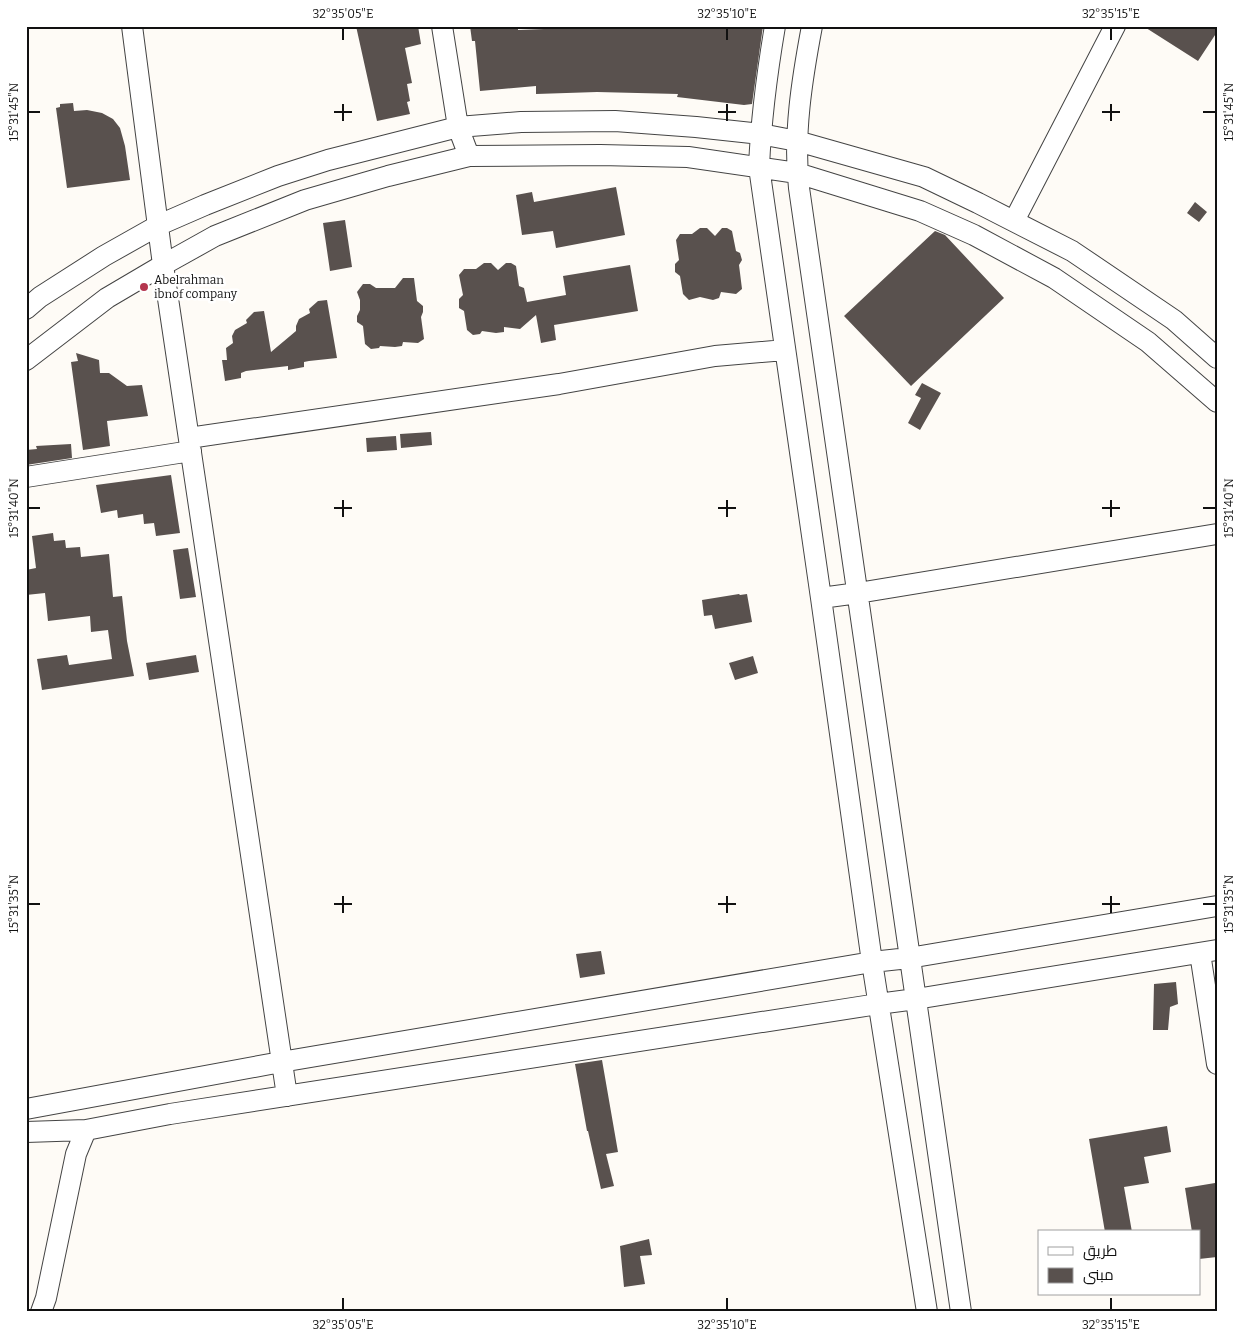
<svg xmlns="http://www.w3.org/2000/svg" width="1243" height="1338" font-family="Bitter,Cairo,serif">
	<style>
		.building { fill: #59514e }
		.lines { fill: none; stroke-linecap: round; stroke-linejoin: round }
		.minor-casing { stroke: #444; stroke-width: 22 }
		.minor { stroke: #fff; stroke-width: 20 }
		.ticks { fill: none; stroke: #111; stroke-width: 2 }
		.poi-dot { fill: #b4364e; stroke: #fff; stroke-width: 2 }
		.labels { text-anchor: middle; stroke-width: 5; stroke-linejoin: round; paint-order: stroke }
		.poi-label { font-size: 12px; fill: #111; stroke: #fff; text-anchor: start }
		.neatline { fill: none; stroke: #111; stroke-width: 2 }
		.ticks-label { font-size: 12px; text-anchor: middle; fill: #111 }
	</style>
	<rect width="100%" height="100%" fill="#fefbf6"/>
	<!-- building -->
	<path class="building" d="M 356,26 L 418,26 L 421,44 L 405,48 L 412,83 L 407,84 L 410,101 L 407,102 L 410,114 L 377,121 Z
		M 470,26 L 518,26 L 518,30 L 544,29 L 544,26 L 627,26 L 680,29 L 680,26 L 763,26 L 752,104 L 744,105 L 677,97 L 678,94 L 597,92 L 536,94 L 536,86 L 480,91 L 475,41 L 472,41 Z
		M 1143,26 L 1217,26 L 1217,32 L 1198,61 Z
		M 73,103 L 74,111 L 87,110 L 102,113 L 113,119 L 120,128 L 125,146 L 130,180 L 67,188 L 56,108 L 60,107 L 60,104 Z
		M 616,187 L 625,235 L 556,248 L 553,231 L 522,235 L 516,195 L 532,192 L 534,202 Z
		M 1195,202 L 1207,212 L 1199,222 L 1187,213 Z
		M 345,220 L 352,267 L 330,271 L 323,223 Z
		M 700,228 L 707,228 L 715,236 L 722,228 L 727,228 L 732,231 L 736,251 L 740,253 L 742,260 L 739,265 L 742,289 L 736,294 L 721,292 L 719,298 L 713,300 L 700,297 L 689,300 L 683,294 L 680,276 L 675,272 L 675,264 L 679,260 L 676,240 L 680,234 L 692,234 Z
		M 935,231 L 945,235 L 1004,298 L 911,386 L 844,316 Z
		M 484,263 L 491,263 L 498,270 L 506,263 L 511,263 L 516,266 L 519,286 L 524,288 L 527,302 L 566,295 L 563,276 L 630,265 L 638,311 L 554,325 L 556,340 L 541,343 L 536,315 L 520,329 L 504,327 L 504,332 L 496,333 L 482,331 L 480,334 L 473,335 L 467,330 L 464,311 L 459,308 L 459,299 L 463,295 L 459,275 L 464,269 L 476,269 Z
		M 403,278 L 414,278 L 417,301 L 423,306 L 423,312 L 421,317 L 424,339 L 418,343 L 403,342 L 402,346 L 395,347 L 380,346 L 379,348 L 371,349 L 365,344 L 363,326 L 357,322 L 357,316 L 360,310 L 360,300 L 357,292 L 363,284 L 370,284 L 376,288 L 395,288 Z
		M 327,300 L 337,358 L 309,361 L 304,362 L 304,367 L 288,370 L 288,366 L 246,371 L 241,373 L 241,378 L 225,381 L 222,360 L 227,360 L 226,348 L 233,343 L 232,336 L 235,330 L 247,323 L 246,320 L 254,312 L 264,311 L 271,352 L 296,331 L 296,326 L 299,319 L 310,313 L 309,309 L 318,301 Z
		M 76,353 L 99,360 L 100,373 L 109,373 L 127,386 L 142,385 L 148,416 L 107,421 L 110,446 L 83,450 L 71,362 L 78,361 Z
		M 922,383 L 941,393 L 920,430 L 908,423 L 921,398 L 915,395 Z
		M 431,432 L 432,445 L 401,448 L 400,434 Z
		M 396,436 L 397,450 L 367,452 L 366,438 Z
		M 71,444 L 72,458 L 26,465 L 26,450 L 37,449 L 36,446 Z
		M 171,475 L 180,533 L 156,536 L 154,523 L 144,524 L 143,514 L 118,518 L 117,510 L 101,513 L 96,485 Z
		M 53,533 L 54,541 L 65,540 L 66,548 L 80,547 L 81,557 L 109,554 L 113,597 L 122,596 L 127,641 L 134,676 L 42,690 L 37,659 L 67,655 L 69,665 L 112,659 L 108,630 L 91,632 L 90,616 L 48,621 L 45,593 L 26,595 L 26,570 L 36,568 L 32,536 Z
		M 188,548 L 196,597 L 180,599 L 173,550 Z
		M 739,594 L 740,595 L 747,594 L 752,622 L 715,629 L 712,615 L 704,616 L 702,600 Z
		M 196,655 L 199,672 L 149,680 L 146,663 Z
		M 753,656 L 758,673 L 735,680 L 729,663 Z
		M 601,951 L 605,974 L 580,978 L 576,954 Z
		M 1176,982 L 1178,1004 L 1170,1007 L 1168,1030 L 1153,1030 L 1154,984 Z
		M 602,1060 L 618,1152 L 606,1154 L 614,1186 L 601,1189 L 588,1131 L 587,1131 L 575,1064 Z
		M 1167,1126 L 1171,1152 L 1144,1157 L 1149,1183 L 1124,1187 L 1132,1232 L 1105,1232 L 1089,1139 Z
		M 1215,1183 L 1217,1197 L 1217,1257 L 1199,1259 L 1199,1232 L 1192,1232 L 1185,1188 Z
		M 649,1239 L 652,1255 L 640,1256 L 645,1284 L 624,1287 L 620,1246 Z"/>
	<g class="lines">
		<defs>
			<path id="minor" d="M 132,26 L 163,265 L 287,1096
				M 442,26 L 458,127 L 469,156
				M 775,26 C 767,73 761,120 759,167 L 821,598 L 872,962 L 927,1312
				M 812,26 C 802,79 793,135 799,188 L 961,1312
				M 1014,221 L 1115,26
				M 26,309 L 40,297 L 104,256 L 159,225 L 205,205 L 278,176 L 328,160 L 458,127 L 521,122 L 615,121 L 696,127 L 761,134 L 797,141 L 924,177 L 978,203 L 1072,251 L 1174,320 L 1217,358
				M 26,360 L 107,298 L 163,265 L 215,236 L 305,200 L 388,176 L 469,156 L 600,155 L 688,157 L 797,173 L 920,211 L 974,235 L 1054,278 L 1148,342 L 1217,402
				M 189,438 L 559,384 L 715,356 L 785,350
				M 26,477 L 191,451
				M 821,598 L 858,593 L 1217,534
				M 1200,953 L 1217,1064
				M 26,1109 L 281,1062 L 872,962 L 909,958 L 1217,906
				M 26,1132 L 86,1130 L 170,1114 L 878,1004 L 916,999 L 1217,950
				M 41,1312 L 46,1298 L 76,1154 L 86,1130"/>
		</defs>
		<!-- minor casing -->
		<use href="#minor" class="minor-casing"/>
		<!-- minor -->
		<use href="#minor" class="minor"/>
	</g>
	<!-- ticks -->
	<path class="ticks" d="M 343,28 L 343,40M 727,28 L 727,40M 1111,28 L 1111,40M 343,104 L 343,121M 727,104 L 727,121M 1111,104 L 1111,121M 28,112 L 40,112M 334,112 L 352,112M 718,112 L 736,112M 1102,112 L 1120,112M 1203,112 L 1216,112M 343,500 L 343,517M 727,500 L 727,517M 1111,500 L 1111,517M 28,508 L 40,508M 334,508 L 352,508M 718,508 L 736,508M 1102,508 L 1120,508M 1203,508 L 1216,508M 343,896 L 343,913M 727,896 L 727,913M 1111,896 L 1111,913M 28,904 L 40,904M 334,904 L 352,904M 718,904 L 736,904M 1102,904 L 1120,904M 1203,904 L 1216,904M 343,1298 L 343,1310M 727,1298 L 727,1310M 1111,1298 L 1111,1310"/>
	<!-- markers -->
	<circle class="poi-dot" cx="144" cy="287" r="5"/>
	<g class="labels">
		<!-- poi labels -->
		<g class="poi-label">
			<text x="154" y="284">Abelrahman<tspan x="154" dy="14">ibnof company</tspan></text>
		</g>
	</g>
	<!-- border -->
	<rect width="1243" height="1338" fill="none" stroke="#ffffff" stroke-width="55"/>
	<!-- legend -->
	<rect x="1038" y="1230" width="162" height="65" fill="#ffffff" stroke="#a0a0a0"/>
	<rect x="1048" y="1247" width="25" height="8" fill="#ffffff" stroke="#a0a0a0"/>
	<text x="1083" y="1256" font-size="15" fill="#111111">طريق</text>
	<rect x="1048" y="1268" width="25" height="15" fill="#59514e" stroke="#a0a0a0"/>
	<text x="1083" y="1280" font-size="15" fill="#111111">مبنى</text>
	<rect x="28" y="28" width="1188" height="1282" class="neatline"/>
	<g class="ticks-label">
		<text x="343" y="18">32°35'05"E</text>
		<text x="727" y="18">32°35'10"E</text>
		<text x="1111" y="18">32°35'15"E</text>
		<text transform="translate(14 112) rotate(-90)" y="4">15°31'45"N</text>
		<text transform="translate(1229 112) rotate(-90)" y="4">15°31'45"N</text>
		<text transform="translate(14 508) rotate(-90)" y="4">15°31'40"N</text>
		<text transform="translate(1229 508) rotate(-90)" y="4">15°31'40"N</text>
		<text transform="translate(14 904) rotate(-90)" y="4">15°31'35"N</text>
		<text transform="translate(1229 904) rotate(-90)" y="4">15°31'35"N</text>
		<text x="343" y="1329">32°35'05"E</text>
		<text x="727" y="1329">32°35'10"E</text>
		<text x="1111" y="1329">32°35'15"E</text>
	</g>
</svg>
